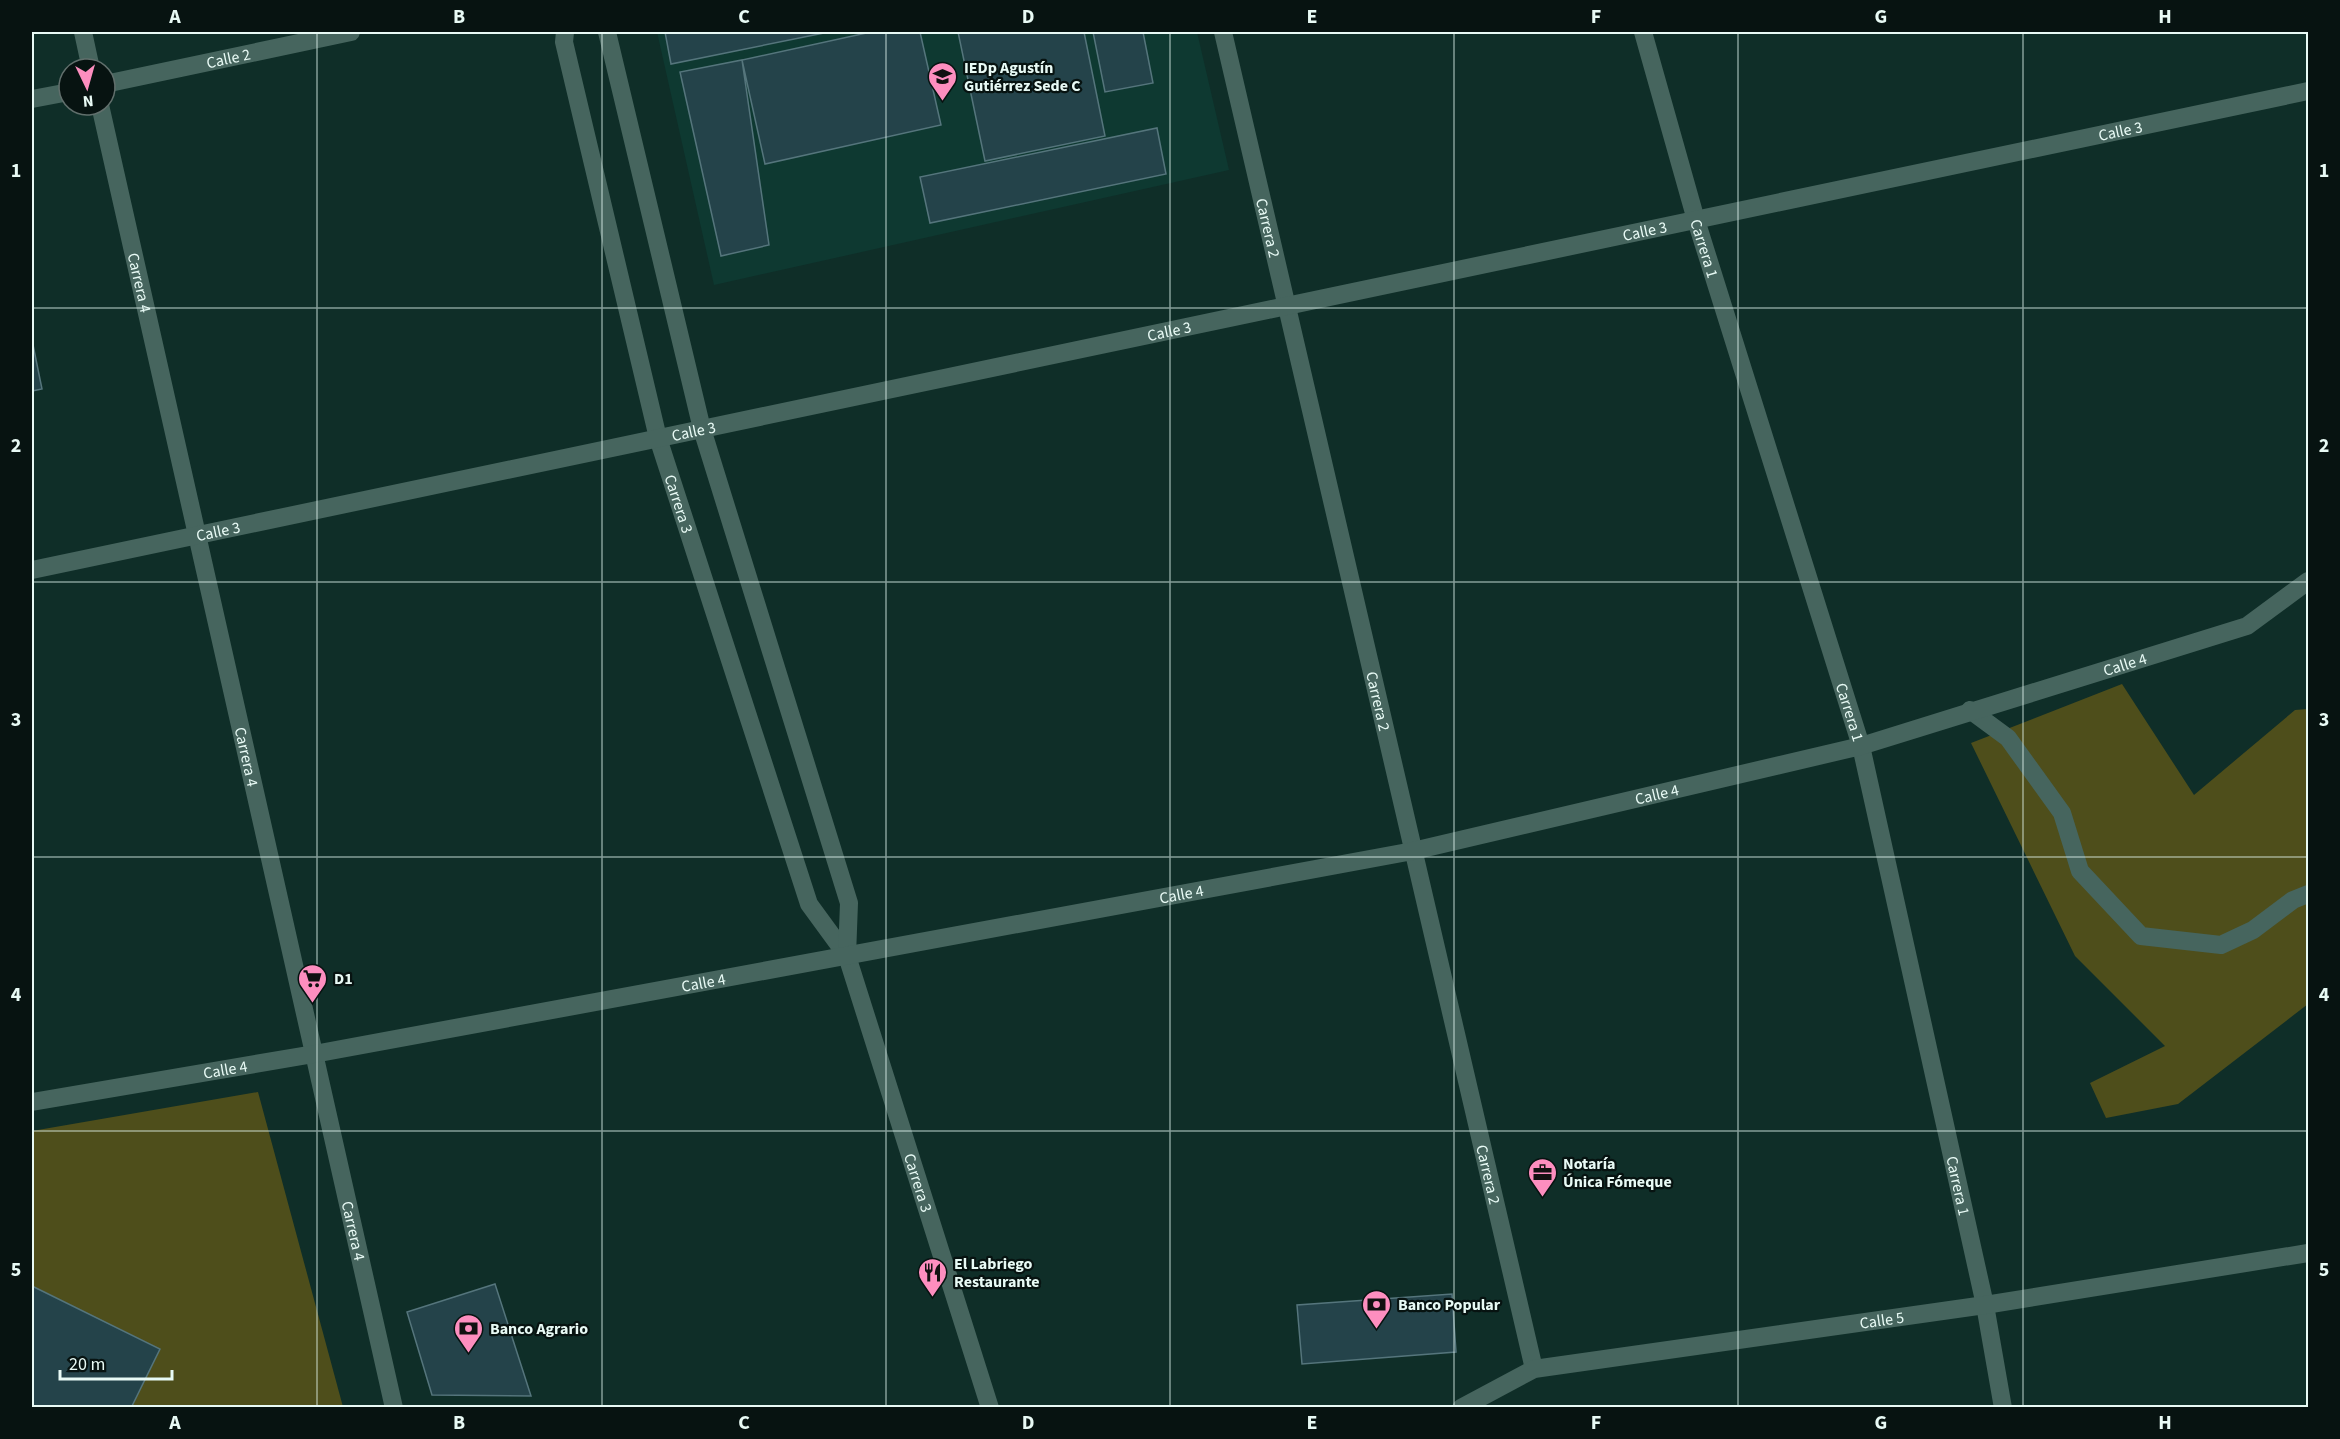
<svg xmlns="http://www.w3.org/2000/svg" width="2340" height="1439" font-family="'Source Sans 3',sans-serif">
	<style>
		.built { fill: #0e3931 }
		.green { fill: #4e4e1b }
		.building { fill: #24434a; stroke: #55757c; stroke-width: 1.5 }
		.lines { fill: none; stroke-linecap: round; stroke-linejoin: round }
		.minor { stroke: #46655e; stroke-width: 18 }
		.grid { fill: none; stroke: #e8faf5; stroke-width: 1.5; stroke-opacity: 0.55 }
		.labels { text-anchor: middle; stroke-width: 4.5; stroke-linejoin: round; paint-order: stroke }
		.street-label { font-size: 16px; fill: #e8faf5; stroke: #071311 }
		.poi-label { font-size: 16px; font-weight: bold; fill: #e8faf5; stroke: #071311; text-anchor: start }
		.neatline { fill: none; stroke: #e8faf5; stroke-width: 2 }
		.grid-label { font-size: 20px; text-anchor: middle; font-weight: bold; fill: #e8faf5 }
	</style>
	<rect width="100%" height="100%" fill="#0f2e28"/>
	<!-- built -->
	<path class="built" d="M 657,32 L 1197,32 L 1229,170 L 714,285 Z"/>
	<!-- green -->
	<path class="green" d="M 2122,684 L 2194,795 L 2295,710 L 2308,709 L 2308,1004 L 2178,1104 L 2106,1118 L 2090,1083 L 2165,1046 L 2075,956 L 1971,743 Z
		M 258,1092 L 343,1407 L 131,1407 L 160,1349 L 32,1286 L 32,1131 Z"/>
	<!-- building -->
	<path class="building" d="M 665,32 L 829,32 L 671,64 Z
		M 871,32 L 920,32 L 941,125 L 765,164 L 742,60 Z
		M 958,32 L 1084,32 L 1105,136 L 985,161 Z
		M 1093,32 L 1143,32 L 1153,83 L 1105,92 Z
		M 742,60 L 769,245 L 721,256 L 680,72 Z
		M 1157,128 L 1166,174 L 930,223 L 920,177 Z
		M 32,340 L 42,389 L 32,391 Z
		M 495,1284 L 531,1396 L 432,1395 L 407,1312 Z
		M 32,1286 L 160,1349 L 131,1408 L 32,1408 Z
		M 1452,1294 L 1456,1352 L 1302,1364 L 1297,1305 Z"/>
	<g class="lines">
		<!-- minor -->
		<g class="minor">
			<path d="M 83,32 L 91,69"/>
			<path id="s1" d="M 565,32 L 564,42 L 658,438 L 809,904 L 847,956 L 990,1408"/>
			<path d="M 607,32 L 702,429 L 849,903 L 847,956"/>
			<path id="s2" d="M 1223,32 L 1534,1369"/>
			<path id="s3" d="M 1643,32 L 1696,220 L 1861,746 L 1985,1305 L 2003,1408"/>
			<path id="s4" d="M 105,84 L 351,32"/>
			<path d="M 32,99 L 69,92"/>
			<path id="s5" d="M 100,105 L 394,1408"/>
			<path id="s6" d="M 32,570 L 2308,91"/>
			<path d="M 1970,710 L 2008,738 L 2062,813 L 2080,871 L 2141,936 L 2221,945 L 2253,930 L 2293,900 L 2308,894"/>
			<path id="s7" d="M 32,1102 L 314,1054 L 1413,851 L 1861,746 L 2247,626 L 2308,581"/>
			<path id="s8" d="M 1461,1408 L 1534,1369 L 1985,1305 L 2308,1253"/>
		</g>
	</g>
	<!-- grid -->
	<path class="grid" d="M 317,32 L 317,1408M 602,32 L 602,1408M 886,32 L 886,1408M 1170,32 L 1170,1408M 1454,32 L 1454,1408M 1738,32 L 1738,1408M 2023,32 L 2023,1408M 32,308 L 2308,308M 32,582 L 2308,582M 32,857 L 2308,857M 32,1131 L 2308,1131"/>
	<!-- icons -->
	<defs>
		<symbol id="school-pin" viewBox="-11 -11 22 30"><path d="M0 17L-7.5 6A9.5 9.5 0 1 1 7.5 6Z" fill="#fd8ebf" stroke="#071311"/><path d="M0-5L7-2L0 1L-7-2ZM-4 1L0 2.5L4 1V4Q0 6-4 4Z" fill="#111"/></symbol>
		<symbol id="supermarket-pin" viewBox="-11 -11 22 30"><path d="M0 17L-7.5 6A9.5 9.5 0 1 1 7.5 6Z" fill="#fd8ebf" stroke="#071311"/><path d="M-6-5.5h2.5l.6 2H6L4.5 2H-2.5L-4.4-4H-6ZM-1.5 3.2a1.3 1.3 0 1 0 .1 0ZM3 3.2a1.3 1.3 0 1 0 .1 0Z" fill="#111"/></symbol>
		<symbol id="office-pin" viewBox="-11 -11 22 30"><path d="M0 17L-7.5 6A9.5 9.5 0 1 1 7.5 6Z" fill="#fd8ebf" stroke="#071311"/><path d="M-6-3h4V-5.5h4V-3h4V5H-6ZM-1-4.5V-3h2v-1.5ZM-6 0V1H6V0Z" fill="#111"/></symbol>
		<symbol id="restaurant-pin" viewBox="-11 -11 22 30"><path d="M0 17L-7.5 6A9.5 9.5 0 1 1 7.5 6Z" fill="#fd8ebf" stroke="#071311"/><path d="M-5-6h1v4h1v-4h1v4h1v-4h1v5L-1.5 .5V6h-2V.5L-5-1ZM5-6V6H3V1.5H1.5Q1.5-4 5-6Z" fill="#111"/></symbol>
		<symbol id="bank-pin" viewBox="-11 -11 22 30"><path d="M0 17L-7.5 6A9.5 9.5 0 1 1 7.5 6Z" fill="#fd8ebf" stroke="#071311"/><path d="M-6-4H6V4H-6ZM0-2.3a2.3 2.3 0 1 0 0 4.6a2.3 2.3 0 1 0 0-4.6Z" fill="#111"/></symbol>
	</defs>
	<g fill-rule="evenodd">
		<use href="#school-pin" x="926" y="60" width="33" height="45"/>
		<use href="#supermarket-pin" x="296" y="962" width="33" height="45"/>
		<use href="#office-pin" x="1526" y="1156" width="33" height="45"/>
		<use href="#restaurant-pin" x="916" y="1256" width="33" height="45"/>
		<use href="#bank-pin" x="1360" y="1288" width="33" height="45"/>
		<use href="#bank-pin" x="452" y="1312" width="33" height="45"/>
	</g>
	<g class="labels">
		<!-- street labels -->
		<g class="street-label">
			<text dy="6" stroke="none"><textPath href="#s4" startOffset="126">Calle 2</textPath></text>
			<text dy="6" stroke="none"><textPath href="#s6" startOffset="2134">Calle 3</textPath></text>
			<text dy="6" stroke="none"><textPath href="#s2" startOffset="201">Carrera 2</textPath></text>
			<text dy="6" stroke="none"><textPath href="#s6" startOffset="1648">Calle 3</textPath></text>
			<text dy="6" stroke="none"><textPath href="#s3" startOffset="225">Carrera 1</textPath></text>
			<text dy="6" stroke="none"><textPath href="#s5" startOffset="182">Carrera 4</textPath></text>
			<text dy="6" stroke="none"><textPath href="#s6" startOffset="1162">Calle 3</textPath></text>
			<text dy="6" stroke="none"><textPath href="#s6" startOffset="676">Calle 3</textPath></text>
			<text dy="6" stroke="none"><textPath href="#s1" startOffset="486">Carrera 3</textPath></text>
			<text dy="6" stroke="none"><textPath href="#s6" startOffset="190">Calle 3</textPath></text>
			<text dy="6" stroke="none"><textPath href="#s7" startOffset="2140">Calle 4</textPath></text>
			<text dy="6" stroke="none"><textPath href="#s2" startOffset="687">Carrera 2</textPath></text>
			<text dy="6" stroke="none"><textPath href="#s3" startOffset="711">Carrera 1</textPath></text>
			<text dy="6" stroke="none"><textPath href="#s5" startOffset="668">Carrera 4</textPath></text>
			<text dy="6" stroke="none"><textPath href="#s7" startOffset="1654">Calle 4</textPath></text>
			<text dy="6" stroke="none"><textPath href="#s7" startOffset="1168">Calle 4</textPath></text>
			<text dy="6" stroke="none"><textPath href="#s7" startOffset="682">Calle 4</textPath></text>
			<text dy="6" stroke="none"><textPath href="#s7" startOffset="196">Calle 4</textPath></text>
			<text dy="6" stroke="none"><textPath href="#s2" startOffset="1173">Carrera 2</textPath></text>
			<text dy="6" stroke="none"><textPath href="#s1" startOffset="1209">Carrera 3</textPath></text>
			<text dy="6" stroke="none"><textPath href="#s3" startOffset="1197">Carrera 1</textPath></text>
			<text dy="6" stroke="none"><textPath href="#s5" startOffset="1154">Carrera 4</textPath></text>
			<text dy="6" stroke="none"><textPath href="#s8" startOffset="434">Calle 5</textPath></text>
		</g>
		<!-- poi labels -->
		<g class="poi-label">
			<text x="964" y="73">IEDp Agustín<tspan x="964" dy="18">Gutiérrez Sede C</tspan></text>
			<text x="334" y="984">D1</text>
			<text x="1563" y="1169">Notaría<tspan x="1563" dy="18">Única Fómeque</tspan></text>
			<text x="954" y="1269">El Labriego<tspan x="954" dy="18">Restaurante</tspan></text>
			<text x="1398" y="1310">Banco Popular</text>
			<text x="490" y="1334">Banco Agrario</text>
		</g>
	</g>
	<!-- border -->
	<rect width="2340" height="1439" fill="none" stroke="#071311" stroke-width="66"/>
	<!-- north arrow -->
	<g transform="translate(87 87) rotate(175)"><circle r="28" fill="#071311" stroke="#616f6c" stroke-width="1.5"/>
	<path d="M0-4.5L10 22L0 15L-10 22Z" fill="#fd8ebf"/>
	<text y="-9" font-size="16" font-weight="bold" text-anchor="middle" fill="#e8faf5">N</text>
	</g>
	<!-- scale -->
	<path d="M60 1370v9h112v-9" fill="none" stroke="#e8faf5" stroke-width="3"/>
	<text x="69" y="1370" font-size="18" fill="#e8faf5" stroke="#071311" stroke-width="4.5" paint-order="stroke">20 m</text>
	<rect x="33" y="33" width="2274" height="1373" class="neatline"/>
	<g class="grid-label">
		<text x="175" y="23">A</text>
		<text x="459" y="23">B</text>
		<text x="744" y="23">C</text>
		<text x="1028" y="23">D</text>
		<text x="1312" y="23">E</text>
		<text x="1596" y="23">F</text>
		<text x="1881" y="23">G</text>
		<text x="2165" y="23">H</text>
		<text x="16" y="177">1</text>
		<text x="2324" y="177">1</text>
		<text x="16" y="452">2</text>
		<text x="2324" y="452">2</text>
		<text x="16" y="726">3</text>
		<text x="2324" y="726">3</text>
		<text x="16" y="1001">4</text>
		<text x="2324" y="1001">4</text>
		<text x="16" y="1276">5</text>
		<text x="2324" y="1276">5</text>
		<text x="175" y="1429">A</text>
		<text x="459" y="1429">B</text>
		<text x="744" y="1429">C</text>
		<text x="1028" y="1429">D</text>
		<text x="1312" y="1429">E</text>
		<text x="1596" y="1429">F</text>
		<text x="1881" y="1429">G</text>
		<text x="2165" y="1429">H</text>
	</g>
</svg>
